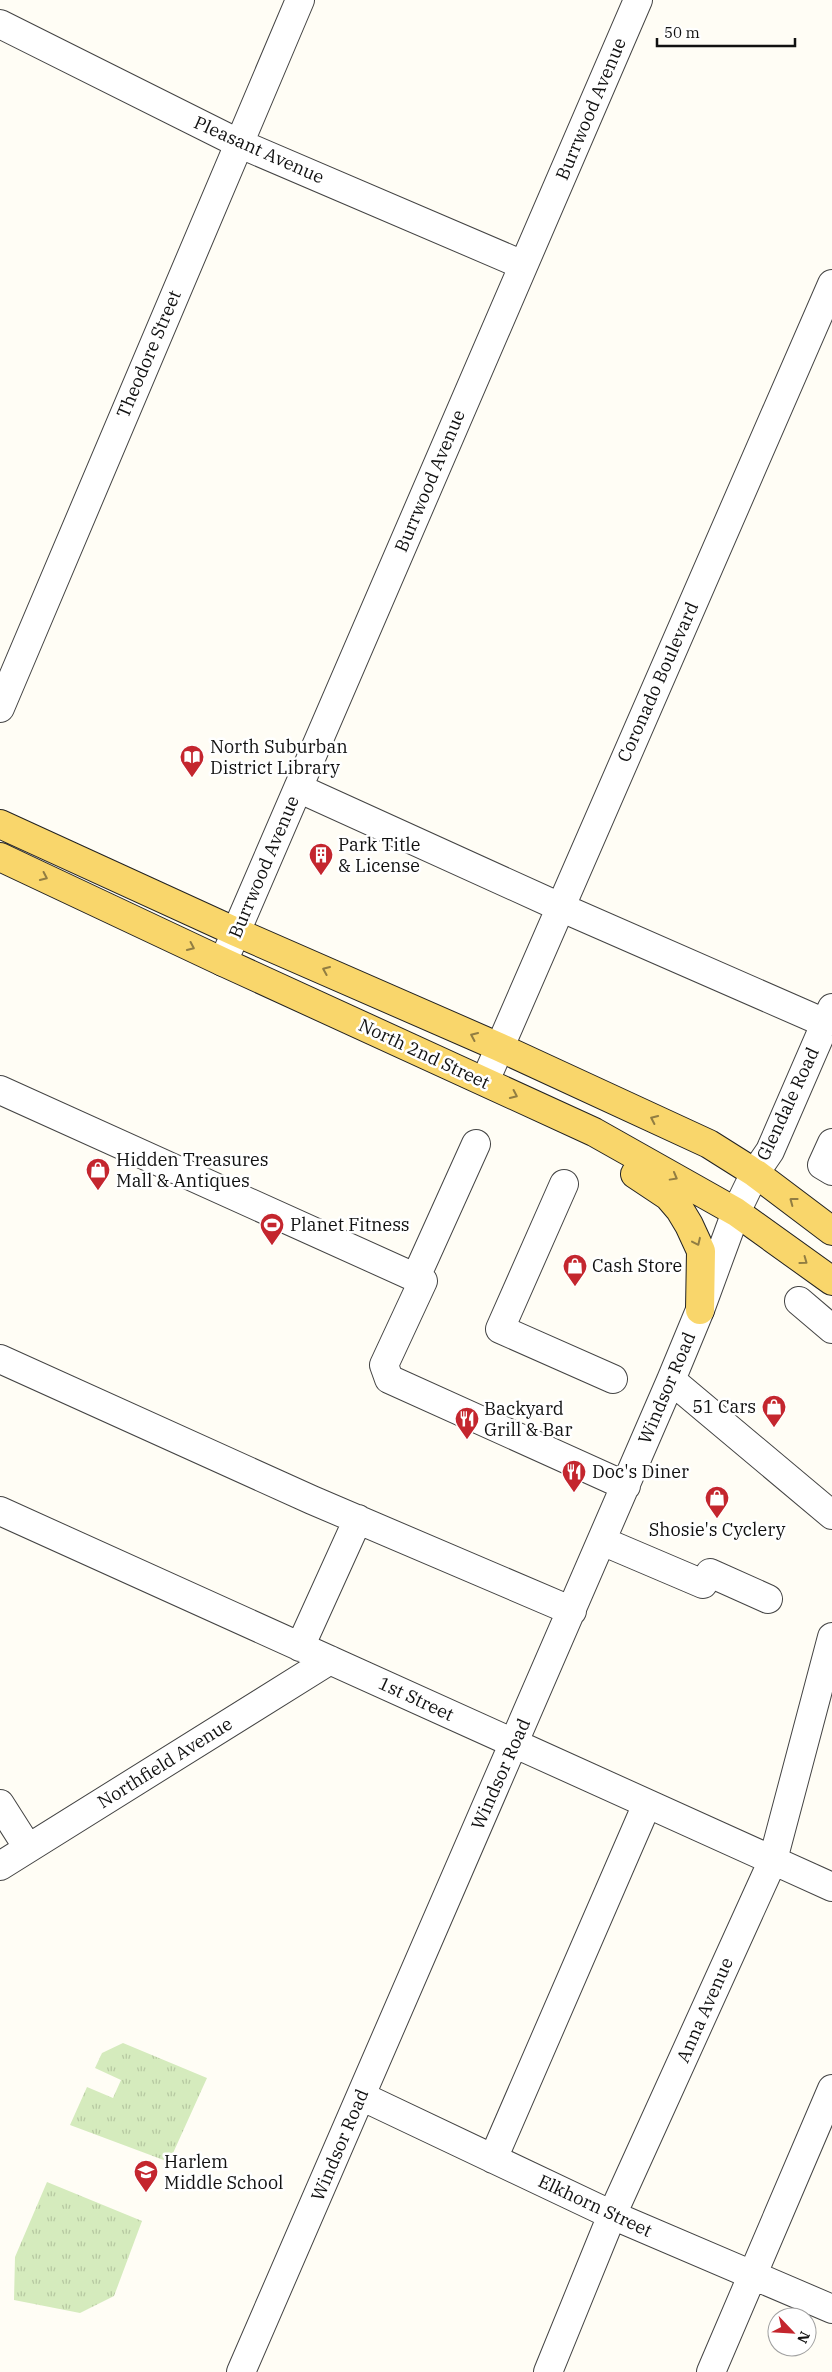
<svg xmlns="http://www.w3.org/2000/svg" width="832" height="2372" font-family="'IBM Plex Serif',serif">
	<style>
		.grass { fill: url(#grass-tufts) }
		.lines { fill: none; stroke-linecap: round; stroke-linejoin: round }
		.minor-casing { stroke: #444; stroke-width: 30 }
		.major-casing { stroke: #222; stroke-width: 30 }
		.minor { stroke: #fff; stroke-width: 28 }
		.major { stroke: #f9d66b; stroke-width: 28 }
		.oneway { stroke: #917d42 }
		.labels { text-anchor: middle; stroke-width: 5; stroke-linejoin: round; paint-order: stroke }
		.street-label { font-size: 18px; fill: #111; stroke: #fff }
		.poi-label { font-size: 18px; fill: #111; stroke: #fff; text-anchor: start }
	</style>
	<defs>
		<pattern id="grass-tufts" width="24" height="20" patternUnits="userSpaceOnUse" patternTransform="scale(1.25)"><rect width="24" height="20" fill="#d5ebbd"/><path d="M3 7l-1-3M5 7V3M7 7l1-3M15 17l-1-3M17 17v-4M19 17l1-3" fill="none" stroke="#b6c8a1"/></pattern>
	</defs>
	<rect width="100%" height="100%" fill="#fffdf5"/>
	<!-- grass -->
	<path class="grass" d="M 123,2043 L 207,2078 L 169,2162 L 70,2125 L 87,2087 L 113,2098 L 121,2080 L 95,2068 L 102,2053 Z
		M 47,2182 L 142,2221 L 114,2296 L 80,2313 L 14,2300 L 15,2257 Z"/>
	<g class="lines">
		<defs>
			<path id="minor" d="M 0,24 L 238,143 L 523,265
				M 0,708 L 300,0
				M 298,788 L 560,907 L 825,1023
				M 223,962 L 638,0
				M 485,1081 L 832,284
				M 0,1090 L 423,1281 L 384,1365 L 389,1379 L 626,1486
				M 832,1143 L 822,1165 L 832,1171
				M 564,1184 L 500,1329 L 613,1379
				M 416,1277 L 476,1144
				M 799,1301 L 832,1329
				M 0,1359 L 312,1500 L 572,1611
				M 671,1380 L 832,1515
				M 0,1511 L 832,1887
				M 602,1541 L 703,1584 L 710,1573 L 768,1599
				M 300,1647 L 358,1519
				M 0,1804 L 28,1848
				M 0,1866 L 330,1660
				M 361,2096 L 612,2215 L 832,2309
				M 493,2159 L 647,1804
				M 241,2372 L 671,1380 L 700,1310 L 736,1212 L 755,1173 L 770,1151 L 832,1008
				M 548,2372 L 612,2215 L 773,1860 L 832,1637
				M 711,2372 L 832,2089"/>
			<path id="major" d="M 0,824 L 236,932 L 499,1047 L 709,1144 L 755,1173 L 832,1231
				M 0,857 L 223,962 L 594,1132 L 736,1212 L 832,1281
				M 635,1174 L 668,1196 L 680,1210 L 689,1225 L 701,1251 L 700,1310"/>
		</defs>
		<!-- minor casing -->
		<use href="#minor" class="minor-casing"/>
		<!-- major casing -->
		<use href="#major" class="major-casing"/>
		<!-- minor -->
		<use href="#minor" class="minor"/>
		<!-- major -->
		<use href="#major" class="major"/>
	</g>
	<!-- one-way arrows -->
	<defs><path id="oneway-chevron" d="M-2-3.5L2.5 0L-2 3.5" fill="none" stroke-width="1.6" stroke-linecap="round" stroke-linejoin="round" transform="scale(1.25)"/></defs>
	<g class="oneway">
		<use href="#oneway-chevron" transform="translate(44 877) rotate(25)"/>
		<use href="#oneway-chevron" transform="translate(191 947) rotate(25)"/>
		<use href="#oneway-chevron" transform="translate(326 970) rotate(-157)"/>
		<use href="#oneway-chevron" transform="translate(474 1036) rotate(-156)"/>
		<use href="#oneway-chevron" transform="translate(514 1095) rotate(25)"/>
		<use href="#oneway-chevron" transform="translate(654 1119) rotate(-155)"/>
		<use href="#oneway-chevron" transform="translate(674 1177) rotate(29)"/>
		<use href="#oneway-chevron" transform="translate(793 1201) rotate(-143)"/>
		<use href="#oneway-chevron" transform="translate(697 1242) rotate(65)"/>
		<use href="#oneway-chevron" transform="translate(804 1261) rotate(36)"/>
	</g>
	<!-- icons -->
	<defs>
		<symbol id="library-pin" viewBox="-11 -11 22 30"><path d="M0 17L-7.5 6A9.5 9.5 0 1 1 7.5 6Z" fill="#c4262e" stroke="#fff"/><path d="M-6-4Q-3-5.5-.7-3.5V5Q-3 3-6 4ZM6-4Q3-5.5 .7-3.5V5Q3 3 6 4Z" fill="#fff"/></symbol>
		<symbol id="building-pin" viewBox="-11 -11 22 30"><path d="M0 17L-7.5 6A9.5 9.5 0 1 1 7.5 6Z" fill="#c4262e" stroke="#fff"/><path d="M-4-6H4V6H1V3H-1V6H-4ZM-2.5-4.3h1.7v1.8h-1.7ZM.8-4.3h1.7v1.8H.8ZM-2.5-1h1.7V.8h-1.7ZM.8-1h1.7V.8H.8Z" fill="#fff"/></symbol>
		<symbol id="shop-pin" viewBox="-11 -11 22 30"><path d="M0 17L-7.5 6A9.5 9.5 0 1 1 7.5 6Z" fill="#c4262e" stroke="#fff"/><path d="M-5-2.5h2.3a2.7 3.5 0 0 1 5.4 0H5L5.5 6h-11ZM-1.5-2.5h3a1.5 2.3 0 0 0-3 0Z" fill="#fff"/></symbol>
		<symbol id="stadium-pin" viewBox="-11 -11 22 30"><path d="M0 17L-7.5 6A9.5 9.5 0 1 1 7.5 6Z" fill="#c4262e" stroke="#fff"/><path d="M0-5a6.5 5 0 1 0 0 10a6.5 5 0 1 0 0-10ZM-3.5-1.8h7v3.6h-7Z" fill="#fff"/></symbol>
		<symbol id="restaurant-pin" viewBox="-11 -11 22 30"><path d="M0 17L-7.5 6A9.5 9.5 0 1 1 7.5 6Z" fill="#c4262e" stroke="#fff"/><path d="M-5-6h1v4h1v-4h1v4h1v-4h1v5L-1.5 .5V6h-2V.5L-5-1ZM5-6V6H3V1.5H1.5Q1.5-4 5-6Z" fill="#fff"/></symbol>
		<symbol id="school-pin" viewBox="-11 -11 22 30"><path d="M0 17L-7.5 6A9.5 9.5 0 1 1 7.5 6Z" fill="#c4262e" stroke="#fff"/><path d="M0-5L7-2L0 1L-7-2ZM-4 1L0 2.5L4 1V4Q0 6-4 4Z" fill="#fff"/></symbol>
	</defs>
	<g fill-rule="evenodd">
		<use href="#library-pin" x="178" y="743" width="28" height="38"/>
		<use href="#building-pin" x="307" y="841" width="28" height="38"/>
		<use href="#shop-pin" x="84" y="1156" width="28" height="38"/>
		<use href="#stadium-pin" x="258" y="1211" width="28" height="38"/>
		<use href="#shop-pin" x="561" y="1252" width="28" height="38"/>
		<use href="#shop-pin" x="760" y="1393" width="28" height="38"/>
		<use href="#restaurant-pin" x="453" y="1405" width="28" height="38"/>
		<use href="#restaurant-pin" x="560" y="1458" width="28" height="38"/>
		<use href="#shop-pin" x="703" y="1484" width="28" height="38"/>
		<use href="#school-pin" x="132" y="2158" width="28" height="38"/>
	</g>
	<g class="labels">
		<!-- street labels -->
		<g class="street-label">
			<text transform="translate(591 109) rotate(-67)" y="6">Burrwood Avenue</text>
			<text transform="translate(259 150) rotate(24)" y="6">Pleasant Avenue</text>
			<text transform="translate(149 354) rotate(-67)" y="6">Theodore Street</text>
			<text transform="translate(430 481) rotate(-67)" y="6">Burrwood Avenue</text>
			<text transform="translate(658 682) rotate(-66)" y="6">Coronado Boulevard</text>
			<text transform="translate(264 867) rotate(-67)" y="6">Burrwood Avenue</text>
			<text transform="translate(424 1054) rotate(25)" y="6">North 2nd Street</text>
			<text transform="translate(788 1104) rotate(-65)" y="6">Glendale Road</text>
			<text transform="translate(667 1388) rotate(-67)" y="6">Windsor Road</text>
			<text transform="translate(416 1699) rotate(25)" y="6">1st Street</text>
			<text transform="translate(165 1763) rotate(-32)" y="6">Northfield Avenue</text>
			<text transform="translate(501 1774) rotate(-66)" y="6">Windsor Road</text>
			<text transform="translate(705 2010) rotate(-66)" y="6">Anna Avenue</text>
			<text transform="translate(340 2145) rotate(-67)" y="6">Windsor Road</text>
			<text transform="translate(595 2206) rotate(25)" y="6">Elkhorn Street</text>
		</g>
		<!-- poi labels -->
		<g class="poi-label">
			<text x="210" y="753">North Suburban<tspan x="210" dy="21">District Library</tspan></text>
			<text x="338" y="851">Park Title<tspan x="338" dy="21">&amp; License</tspan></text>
			<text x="116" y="1166">Hidden Treasures<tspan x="116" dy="21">Mall &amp; Antiques</tspan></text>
			<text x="290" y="1231">Planet Fitness</text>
			<text x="592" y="1272">Cash Store</text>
			<text x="756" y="1413" text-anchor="end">51 Cars</text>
			<text x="484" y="1415">Backyard<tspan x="484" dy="21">Grill &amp; Bar</tspan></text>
			<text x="592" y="1478">Doc's Diner</text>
			<text x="717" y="1536" text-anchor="middle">Shosie's Cyclery</text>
			<text x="164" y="2168">Harlem<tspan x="164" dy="21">Middle School</tspan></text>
		</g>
	</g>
	<!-- north arrow -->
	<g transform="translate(792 2332) rotate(115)"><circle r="24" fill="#ffffff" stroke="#a0a0a0"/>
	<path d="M0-4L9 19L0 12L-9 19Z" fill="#c4262e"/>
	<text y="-8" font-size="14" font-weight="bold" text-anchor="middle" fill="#111111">N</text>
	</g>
	<!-- scale -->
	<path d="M657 38v8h138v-8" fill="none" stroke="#111111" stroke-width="2.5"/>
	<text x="664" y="38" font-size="15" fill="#111111" stroke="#ffffff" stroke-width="4" paint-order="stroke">50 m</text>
</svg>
